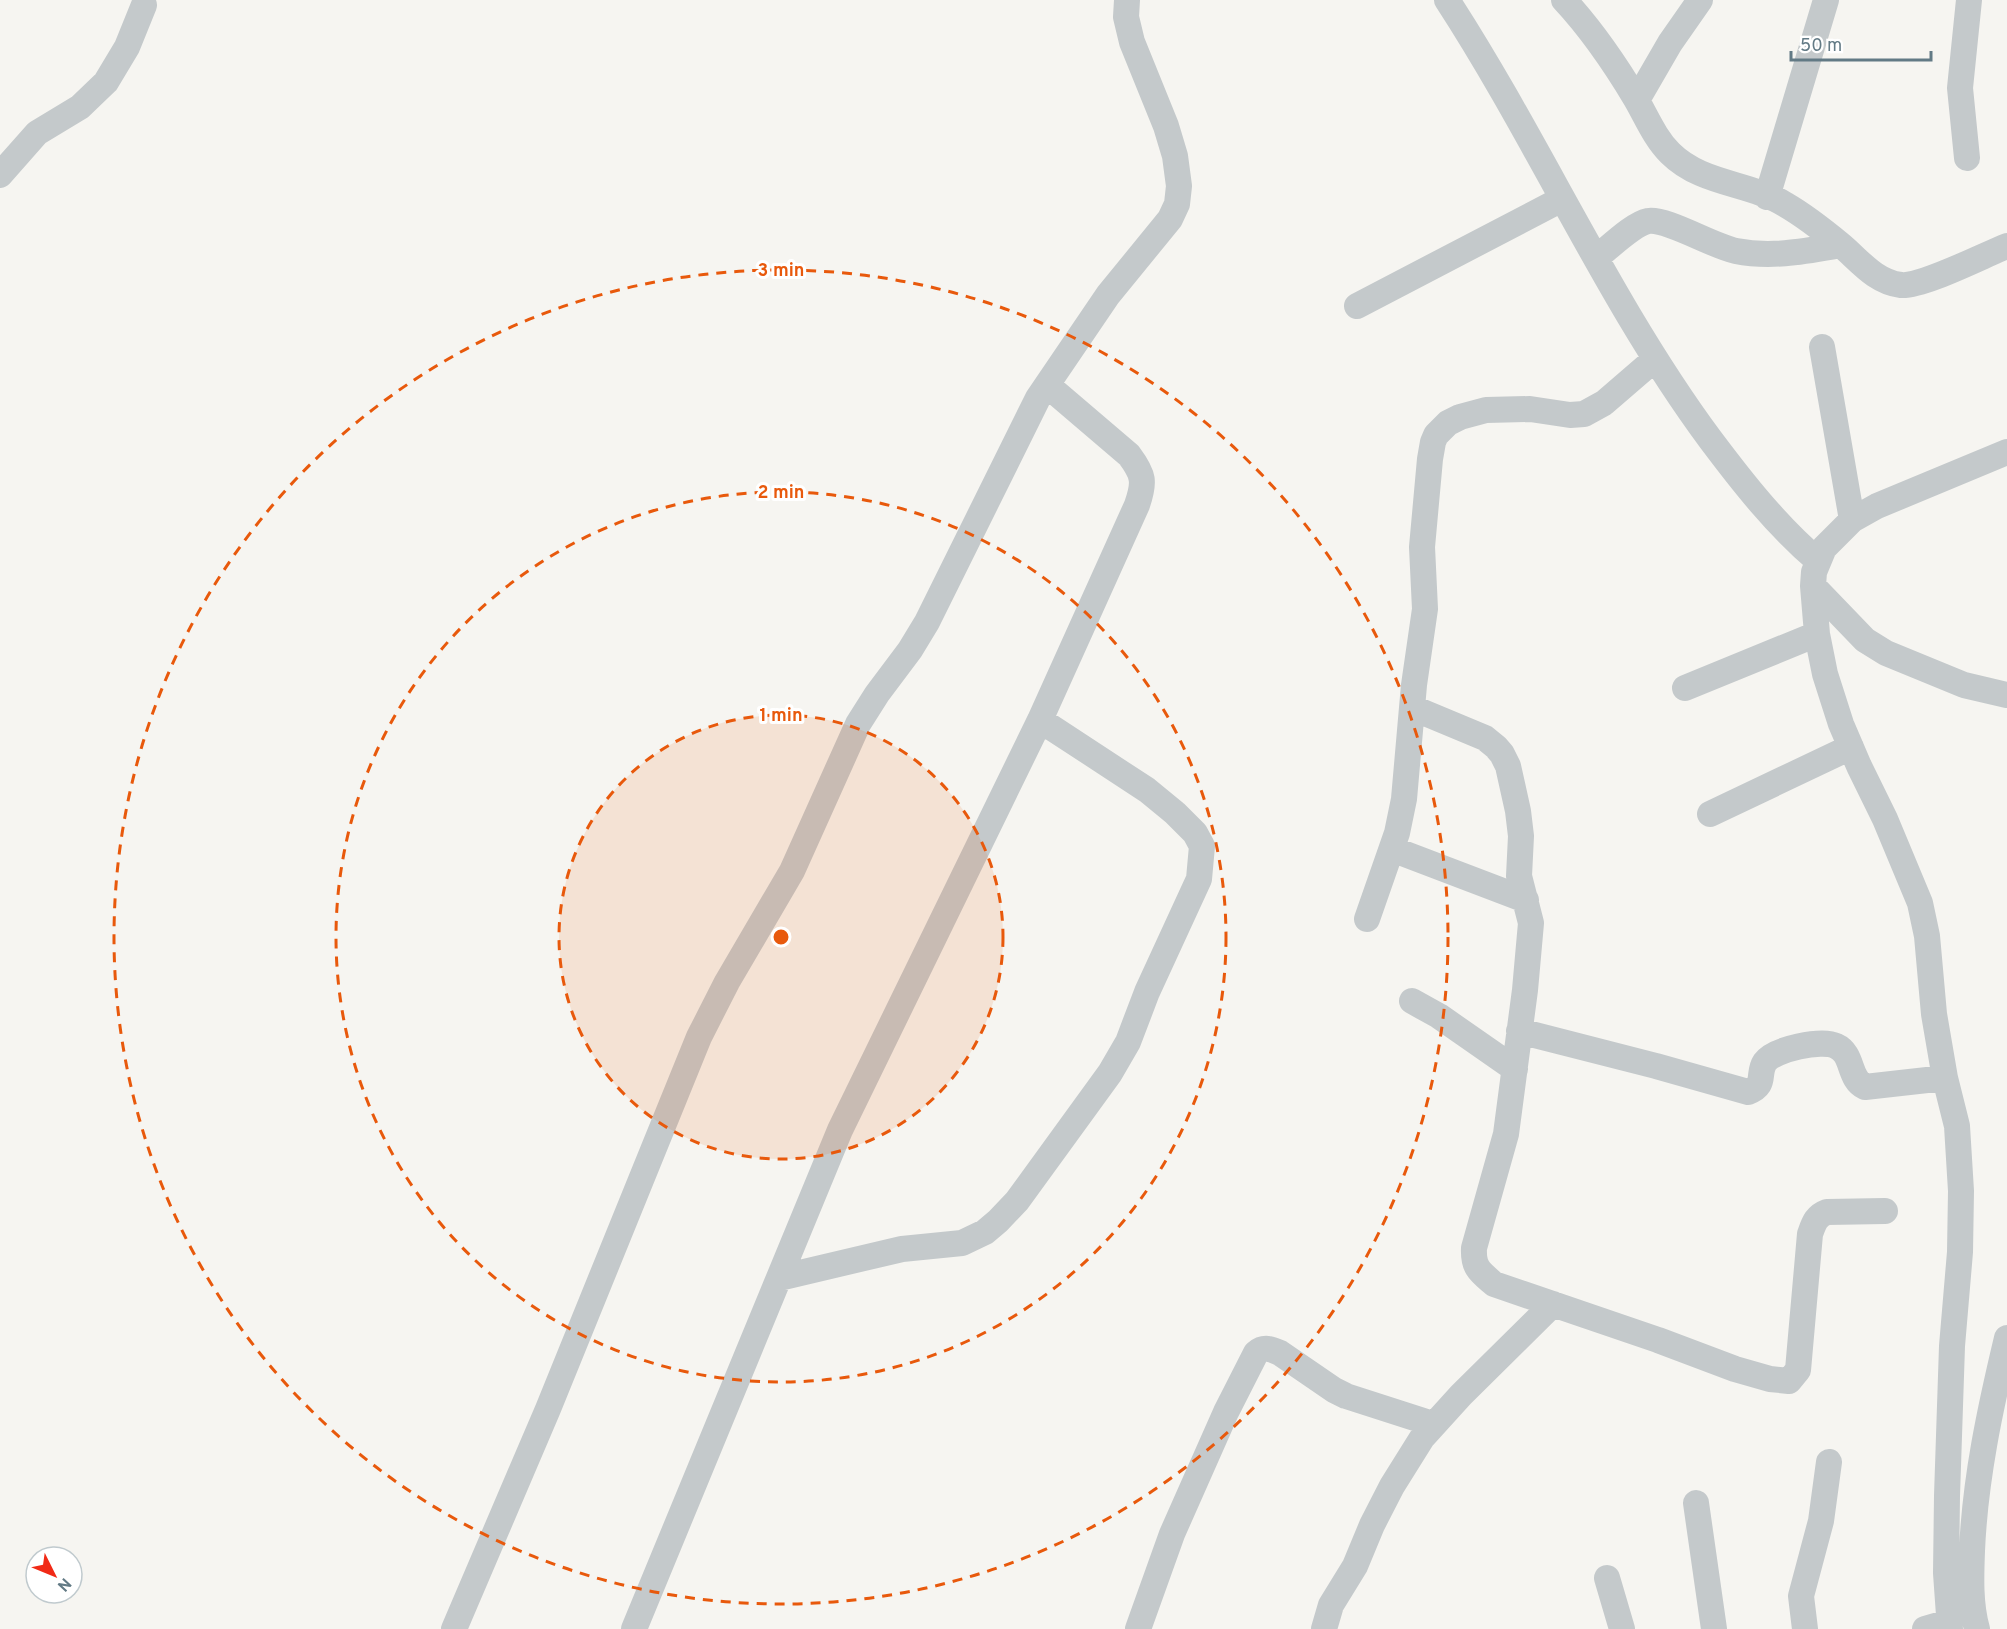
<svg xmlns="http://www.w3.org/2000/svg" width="2007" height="1629" font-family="Overpass,sans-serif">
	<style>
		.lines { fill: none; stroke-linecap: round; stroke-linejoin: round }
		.minor { stroke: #c4c9cb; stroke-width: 26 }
		.ring { fill: none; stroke: #e8590c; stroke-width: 3; stroke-dasharray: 10 8 }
		.centre { fill: #e8590c; stroke: #fff; stroke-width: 3 }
		.ring-label { font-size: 18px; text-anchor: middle; font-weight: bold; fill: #e8590c; stroke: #fff; stroke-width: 6; stroke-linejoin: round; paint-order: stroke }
	</style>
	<rect width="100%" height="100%" fill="#f6f5f1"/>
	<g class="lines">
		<!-- minor -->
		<path class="minor" d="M 1447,0 C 1540,143 1608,301 1710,439 C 1743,483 1776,525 1818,561
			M 1564,0 C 1592,30 1615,64 1636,99 C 1647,118 1655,138 1670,153 C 1702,185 1749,182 1786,205 C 1805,216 1824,231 1841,245 C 1859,260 1875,282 1901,285 C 1922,287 1984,255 2007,246
			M 1637,100 L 1670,43 L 1700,0
			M 1967,158 L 1960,88 L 1969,0
			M 0,175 L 37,133 L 80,107 L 106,82 L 127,47 L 144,5
			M 1767,197 L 1826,0
			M 1596,258 C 1609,248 1633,224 1648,221 C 1667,218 1712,246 1736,251 C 1772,258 1806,251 1841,245
			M 1357,306 L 1562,199
			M 1822,347 L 1852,520
			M 1813,586 L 1865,640 L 1886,653 L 1964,685 L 2007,695
			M 1685,688 L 1817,634
			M 1413,708 L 1485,738 L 1496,747 L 1502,754 L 1508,766 L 1518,811 L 1521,836 L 1519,876 L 1531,923 L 1525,990 L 1506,1134 L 1474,1248 C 1473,1268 1480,1272 1494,1284 L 1658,1340 L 1735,1369 L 1770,1379 L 1789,1381 L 1798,1370 L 1810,1234 C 1814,1223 1816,1216 1827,1212 L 1885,1211
			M 1710,814 L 1851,747
			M 1392,849 L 1526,900
			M 1367,919 L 1397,833 L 1404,799 L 1414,685 L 1425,609 L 1422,547 L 1430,459 L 1433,442 L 1436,435 L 1448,423 L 1460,417 L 1486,410 L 1530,409 L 1570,415 L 1584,414 L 1604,403 L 1655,359
			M 1412,1001 L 1439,1016 L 1515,1069
			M 1519,1031 L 1656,1066 L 1748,1092 C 1767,1085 1757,1074 1765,1062 C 1774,1049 1822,1039 1836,1046 C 1854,1054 1848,1079 1865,1087 L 1945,1078
			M 779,1278 L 902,1249 L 962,1243 L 985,1232 L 998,1221 L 1017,1201 L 1110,1073 L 1128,1042 L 1147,992 L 1199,879 L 1202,846 L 1195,833 L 1175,813 L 1147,790 L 1040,720
			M 1696,1503 L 1714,1629
			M 1607,1578 L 1622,1629
			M 454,1629 L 548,1409 L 699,1037 L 727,982 L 792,871 L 858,724 L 877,694 L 910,650 L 927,622 L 1038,398 L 1108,295 L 1170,219 L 1177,204 L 1179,186 L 1175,156 L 1166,126 L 1132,42 L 1126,17 L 1127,0
			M 634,1629 L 840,1130 L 1040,720 L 1137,505 C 1145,482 1144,475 1129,455 L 1047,385
			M 1138,1629 L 1172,1534 L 1226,1412 L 1256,1353 C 1264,1346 1271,1349 1280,1353 L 1334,1390 L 1346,1396 L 1433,1424
			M 1324,1629 L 1331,1605 L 1355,1566 L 1372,1525 L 1392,1486 L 1422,1438 L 1461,1395 L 1553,1304
			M 1805,1629 L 1801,1596 L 1821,1521 L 1829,1462
			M 1925,1629 L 1949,1622
			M 1950,1629 L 1946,1573 L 1947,1496 L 1952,1346 L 1960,1252 L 1961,1191 L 1957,1126 L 1945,1078 L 1934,1014 L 1927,936 L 1920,903 L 1885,819 L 1859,766 L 1841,724 L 1825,674 L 1817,634 L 1813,586 L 1814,572 L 1824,548 L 1852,520 L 1877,506 L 2007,452
			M 1977,1629 C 1970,1604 1971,1577 1972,1551 C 1975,1479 1990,1409 2007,1338"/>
	</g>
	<!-- distance rings -->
	<circle cx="781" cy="937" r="222" fill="#e8590c" fill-opacity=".12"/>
	<g class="ring">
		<circle cx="781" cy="937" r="222"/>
		<circle cx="781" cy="937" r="445"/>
		<circle cx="781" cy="937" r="667"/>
	</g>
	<circle cx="781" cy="937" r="9" class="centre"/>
	<g class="ring-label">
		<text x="781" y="276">3 min</text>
		<text x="781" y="498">2 min</text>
		<text x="781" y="721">1 min</text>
	</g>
	<!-- north arrow -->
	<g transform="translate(54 1575) rotate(133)"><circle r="28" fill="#ffffff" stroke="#c0cace" stroke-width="1.5"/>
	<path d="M0-4.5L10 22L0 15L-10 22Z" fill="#f12a16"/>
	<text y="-9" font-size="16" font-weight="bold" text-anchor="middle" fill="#627a85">N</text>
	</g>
	<!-- scale -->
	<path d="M1791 51v9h140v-9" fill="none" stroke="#627a85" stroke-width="3"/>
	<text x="1800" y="51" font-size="18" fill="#627a85" stroke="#ffffff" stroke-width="4.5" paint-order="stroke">50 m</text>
</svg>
